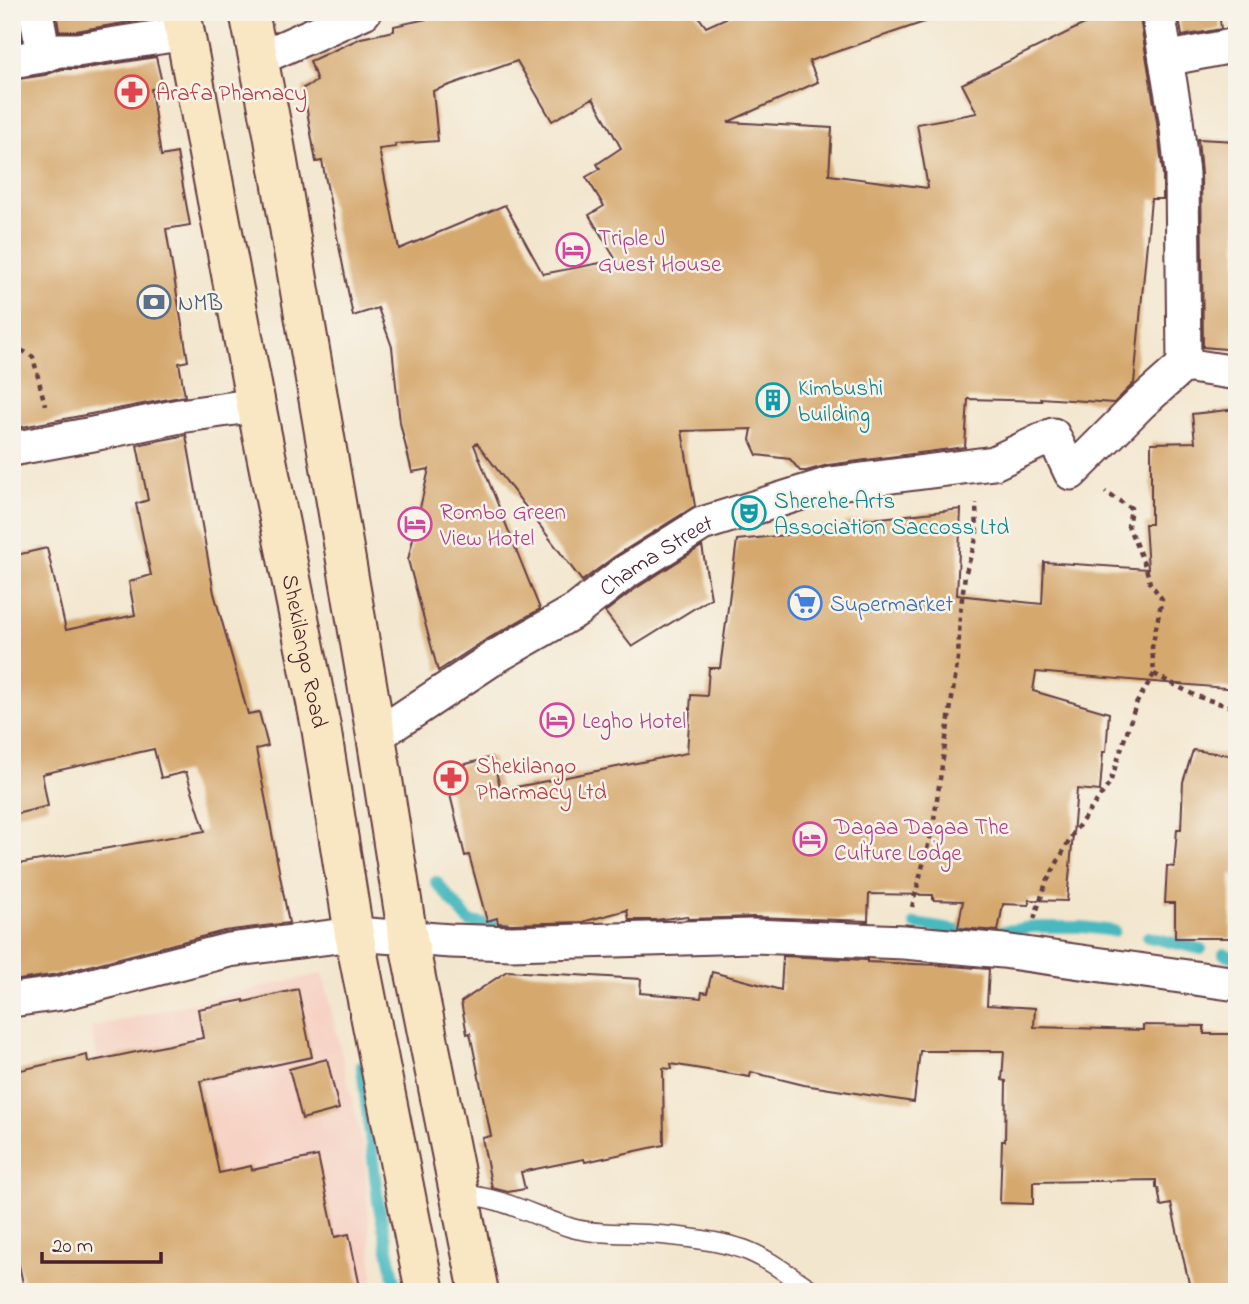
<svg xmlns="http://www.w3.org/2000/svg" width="1249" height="1304" font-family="'Indie Flower',sans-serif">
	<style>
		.built { fill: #f6d2c4 }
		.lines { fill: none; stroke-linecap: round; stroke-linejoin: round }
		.stream { stroke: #4ab9c0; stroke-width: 12 }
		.building { fill: #d5a86e; fill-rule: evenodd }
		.service-casing { stroke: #633d43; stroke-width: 21 }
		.minor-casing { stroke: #633d43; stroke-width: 37 }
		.secondary-casing { stroke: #633d43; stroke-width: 42 }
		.path { stroke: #633d43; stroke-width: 4.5; stroke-dasharray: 5 5; stroke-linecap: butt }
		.service { stroke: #fff; stroke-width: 18 }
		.minor { stroke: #fff; stroke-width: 33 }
		.secondary { stroke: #f9e7c3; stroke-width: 38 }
		.labels { text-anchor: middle; stroke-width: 5; stroke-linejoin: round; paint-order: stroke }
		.health-label { font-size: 23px; fill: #be3a42; stroke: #f7f3e8; text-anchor: start }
		.hotel-label { font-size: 23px; fill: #b23c85; stroke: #f7f3e8; text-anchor: start }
		.service-label { font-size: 23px; fill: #4e5e75; stroke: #f7f3e8; text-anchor: start }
		.culture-label { font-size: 23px; fill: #0d838f; stroke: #f7f3e8; text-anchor: start }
		.street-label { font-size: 23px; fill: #4a1f2b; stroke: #f7f3e8 }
		.shop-label { font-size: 23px; fill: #366cbe; stroke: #f7f3e8; text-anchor: start }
	</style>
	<rect width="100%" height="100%" fill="#f7f3e8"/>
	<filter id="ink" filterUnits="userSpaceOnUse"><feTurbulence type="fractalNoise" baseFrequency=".0143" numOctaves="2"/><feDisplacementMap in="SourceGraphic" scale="14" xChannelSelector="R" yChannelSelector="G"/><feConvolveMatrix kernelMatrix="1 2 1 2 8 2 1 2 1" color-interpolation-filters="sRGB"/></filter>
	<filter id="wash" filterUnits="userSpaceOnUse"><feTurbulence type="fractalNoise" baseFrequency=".00686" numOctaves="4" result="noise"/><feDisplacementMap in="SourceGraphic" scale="28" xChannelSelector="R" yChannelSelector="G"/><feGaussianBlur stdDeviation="1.57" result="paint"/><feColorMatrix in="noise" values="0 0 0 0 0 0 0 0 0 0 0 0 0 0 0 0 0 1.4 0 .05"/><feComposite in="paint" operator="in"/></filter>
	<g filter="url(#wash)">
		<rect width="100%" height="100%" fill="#f3e6ce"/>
		<!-- built -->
		<path class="built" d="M 323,973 L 364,1153 L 374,1292 L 145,1292 L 91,1027 Z"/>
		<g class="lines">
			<!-- stream -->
			<path class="stream" d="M 436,882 L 470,922 L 505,927
				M 915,924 L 983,935 L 1031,927 L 1083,927 L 1114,931
				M 1148,937 L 1201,949
				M 1224,954 L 1237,958
				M 362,1066 L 378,1202 L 397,1292"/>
		</g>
		<g id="blocks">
			<!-- building -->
			<path class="building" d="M 12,12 L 17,12 L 22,40 L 12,41 Z
				M 56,12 L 147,12 L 148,19 L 76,31 L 59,31 Z
				M 459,12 L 695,12 L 706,27 L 739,12 L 935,12 L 936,18 L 809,61 L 818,82 L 728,122 L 832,128 L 829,175 L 928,188 L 917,124 L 977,113 L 962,84 L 1109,12 L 1139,12 L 1157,122 L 1163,175 L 1163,199 L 1151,199 L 1134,383 L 1114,403 L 1041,398 L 1042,401 L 968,399 L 965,447 L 828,465 L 806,471 L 800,471 L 790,459 L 757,455 L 750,440 L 752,429 L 682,431 L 695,506 L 614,557 L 582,581 L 477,443 L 474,445 L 540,609 L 484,641 L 438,671 L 408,560 L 429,469 L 412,472 L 400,423 L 392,347 L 378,308 L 353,316 L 322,161 L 316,162 L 303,88 L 317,81 L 310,61 L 361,38 L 394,31 L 394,26 ZM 517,61 L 552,121 L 593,98 L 621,148 L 597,164 L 600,169 L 586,177 L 604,206 L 589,215 L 616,260 L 543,274 L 505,205 L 399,249 L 379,149 L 396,147 L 395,144 L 438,141 L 433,91 Z
				M 1178,12 L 1219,12 L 1221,29 L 1182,36 Z
				M 156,57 L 163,87 L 151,89 L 161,156 L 177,153 L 190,225 L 166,229 L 188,361 L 179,363 L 185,396 L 12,429 L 12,80 L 45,75 L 62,69 L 80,69 Z
				M 1198,139 L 1237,141 L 1237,350 L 1203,347 L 1201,174 Z
				M 1237,409 L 1237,689 L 1036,672 L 1033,691 L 1109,713 L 1106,752 L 1103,752 L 1100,791 L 1077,789 L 1067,901 L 1029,900 L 1029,905 L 1003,904 L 998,931 L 958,928 L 963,901 L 933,900 L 933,895 L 869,894 L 868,921 L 753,917 L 688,919 L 687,916 L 655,920 L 629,920 L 627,910 L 582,922 L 512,924 L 498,923 L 497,918 L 487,921 L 469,855 L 465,856 L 444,770 L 492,757 L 501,790 L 687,753 L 691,695 L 707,696 L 709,668 L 720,668 L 737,540 L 846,529 L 845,522 L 961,509 L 957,595 L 1042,604 L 1044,562 L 1148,569 L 1145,524 L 1151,524 L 1151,443 L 1195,442 L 1192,414 Z
				M 186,435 L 214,593 L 248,714 L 259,712 L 268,746 L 256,749 L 289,923 L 224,931 L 58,974 L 12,981 L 12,865 L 205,831 L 186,772 L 161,778 L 154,749 L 42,774 L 48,806 L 12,815 L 12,556 L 47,548 L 66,630 L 135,615 L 129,582 L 151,575 L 136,504 L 148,500 L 137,445 Z
				M 702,546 L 711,598 L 632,647 L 605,612 L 635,589 Z
				M 1193,750 L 1237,756 L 1237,851 L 1235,875 L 1231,875 L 1231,938 L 1175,938 L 1175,903 L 1165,903 L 1167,866 L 1174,867 L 1177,829 L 1181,829 L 1183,782 Z
				M 783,956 L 867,960 L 867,962 L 939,965 L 989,969 L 987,1005 L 1035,1008 L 1034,1027 L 1143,1030 L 1143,1025 L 1204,1026 L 1204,1034 L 1237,1034 L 1237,1292 L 1191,1292 L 1171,1204 L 1161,1206 L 1158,1188 L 1156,1188 L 1156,1180 L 1033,1182 L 1033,1204 L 1000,1203 L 1002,1141 L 1005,1141 L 1006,1081 L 1002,1080 L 1004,1051 L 920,1051 L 914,1102 L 804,1085 L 751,1072 L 750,1077 L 671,1064 L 672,1069 L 663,1068 L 664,1145 L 585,1162 L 584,1159 L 521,1172 L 525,1189 L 508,1192 L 492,1188 L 482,1138 L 491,1136 L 470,1033 L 467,1034 L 461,1002 L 507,971 L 641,979 L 640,993 L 701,998 L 702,992 L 707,993 L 712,972 L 781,990 Z
				M 298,989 L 312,1057 L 200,1081 L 219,1173 L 251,1166 L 252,1170 L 318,1156 L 335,1237 L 349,1234 L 361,1292 L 25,1292 L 12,1234 L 12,1072 L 87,1055 L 88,1062 L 203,1038 L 198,1009 L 244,1000 L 244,1002 Z
				M 327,1059 L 339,1109 L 302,1119 L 289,1069 Z"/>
		</g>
	</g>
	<g filter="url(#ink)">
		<use href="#blocks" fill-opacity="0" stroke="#633d43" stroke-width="2"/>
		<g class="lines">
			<defs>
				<path id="service" d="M 460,1194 C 502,1197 533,1216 572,1228 C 592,1234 626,1233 647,1234 C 677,1236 715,1240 743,1249 C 768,1258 790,1276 812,1290"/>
				<g id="minor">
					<path d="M 36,12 L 42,45"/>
					<path d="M 1158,12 L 1176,119 L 1182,174 L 1184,365"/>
					<path d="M 258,59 L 364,12"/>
					<path d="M 1166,59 L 1237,45"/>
					<path d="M 12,61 L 42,56 L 59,50 L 77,50 L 186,33"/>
					<path d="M 12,449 L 93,434 L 180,416 L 256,405"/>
					<path id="s1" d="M 376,736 L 495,657 L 577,610 L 624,573 L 702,524 L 830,484 L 994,463 L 1053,435 L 1071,473 L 1140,404 L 1184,365 L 1237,373"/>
					<path d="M 12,1000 L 62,993 L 229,950 L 354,934 L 451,941 L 512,943 L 752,936 L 904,942 L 1003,951 L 1237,984"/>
				</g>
				<g id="secondary">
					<path id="s2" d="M 181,12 L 256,405 L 321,727 L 354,934 L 425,1292"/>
					<path d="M 249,12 L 273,133 L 376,736 L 408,938 L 479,1292"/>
				</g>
			</defs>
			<!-- service casing -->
			<use href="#service" class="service-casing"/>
			<!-- minor casing -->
			<use href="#minor" class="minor-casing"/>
			<!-- secondary casing -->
			<use href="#secondary" class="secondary-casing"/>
			<!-- path -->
			<path class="path" d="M 12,347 L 25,352 L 33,357 L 45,405
				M 1154,674 L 1196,696 L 1228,706 L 1237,702
				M 912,907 L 933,826 L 958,658 L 960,614 L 965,575 L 977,536 L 976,503
				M 1034,919 L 1046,883 L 1074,832 L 1110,783 L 1136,704 L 1154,674 L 1152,647 L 1162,599 L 1150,583 L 1146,568 L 1128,526 L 1131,508 L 1105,492"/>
			<!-- service -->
			<use href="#service" class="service"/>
			<!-- minor -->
			<use href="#minor" class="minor"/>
			<!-- secondary -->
			<use href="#secondary" class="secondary"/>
		</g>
	</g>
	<!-- icons -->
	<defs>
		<symbol id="pharmacy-ring" viewBox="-11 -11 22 22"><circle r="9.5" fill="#f7f3e8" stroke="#e0444e" stroke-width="1.5"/><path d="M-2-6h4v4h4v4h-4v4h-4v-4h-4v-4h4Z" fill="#e0444e"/></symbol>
		<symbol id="hotel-ring" viewBox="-11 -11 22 22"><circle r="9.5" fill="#f7f3e8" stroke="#d1479c" stroke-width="1.5"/><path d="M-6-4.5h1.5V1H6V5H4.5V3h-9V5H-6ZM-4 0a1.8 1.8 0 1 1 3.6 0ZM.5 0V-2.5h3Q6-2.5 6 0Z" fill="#d1479c"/></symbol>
		<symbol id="bank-ring" viewBox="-11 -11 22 22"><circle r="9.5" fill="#f7f3e8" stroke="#5c6f8a" stroke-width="1.5"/><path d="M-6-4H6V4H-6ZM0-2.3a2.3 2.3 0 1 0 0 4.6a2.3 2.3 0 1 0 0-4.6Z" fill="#5c6f8a"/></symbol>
		<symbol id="building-ring" viewBox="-11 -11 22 22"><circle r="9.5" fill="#f7f3e8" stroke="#0f9aa8" stroke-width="1.5"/><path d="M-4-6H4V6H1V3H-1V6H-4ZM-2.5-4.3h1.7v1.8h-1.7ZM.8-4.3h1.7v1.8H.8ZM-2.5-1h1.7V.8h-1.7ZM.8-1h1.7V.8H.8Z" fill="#0f9aa8"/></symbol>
		<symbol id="theatre-ring" viewBox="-11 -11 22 22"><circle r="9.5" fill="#f7f3e8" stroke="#0f9aa8" stroke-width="1.5"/><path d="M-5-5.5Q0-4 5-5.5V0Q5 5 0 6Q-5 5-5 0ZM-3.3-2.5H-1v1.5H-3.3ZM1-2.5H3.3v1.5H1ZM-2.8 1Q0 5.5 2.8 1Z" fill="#0f9aa8"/></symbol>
		<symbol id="supermarket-ring" viewBox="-11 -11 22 22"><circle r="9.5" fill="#f7f3e8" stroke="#3f7fe0" stroke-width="1.5"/><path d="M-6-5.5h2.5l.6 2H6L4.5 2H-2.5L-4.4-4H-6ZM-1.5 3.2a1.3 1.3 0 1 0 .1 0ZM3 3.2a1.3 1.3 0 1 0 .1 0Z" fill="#3f7fe0"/></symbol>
	</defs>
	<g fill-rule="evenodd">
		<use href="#pharmacy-ring" x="113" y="73" width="38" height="38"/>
		<use href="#hotel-ring" x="554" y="231" width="38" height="38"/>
		<use href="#bank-ring" x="135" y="283" width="38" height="38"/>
		<use href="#building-ring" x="754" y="381" width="38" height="38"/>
		<use href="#theatre-ring" x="730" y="494" width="38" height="38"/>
		<use href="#hotel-ring" x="396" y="505" width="38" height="38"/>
		<use href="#supermarket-ring" x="786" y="584" width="38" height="38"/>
		<use href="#hotel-ring" x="538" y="701" width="38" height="38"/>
		<use href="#pharmacy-ring" x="432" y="759" width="38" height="38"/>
		<use href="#hotel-ring" x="791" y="820" width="38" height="38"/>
	</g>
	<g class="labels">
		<!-- health labels -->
		<g class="health-label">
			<text x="156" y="100">Arafa Phamacy</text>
			<text x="476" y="773">Shekilango<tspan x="476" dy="26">Pharmacy Ltd</tspan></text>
		</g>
		<!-- hotel labels -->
		<g class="hotel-label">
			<text x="598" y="245">Triple J<tspan x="598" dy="26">Guest House</tspan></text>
			<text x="440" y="519">Rombo Green<tspan x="440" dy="26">View Hotel</tspan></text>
			<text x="582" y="728">Legho Hotel</text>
			<text x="834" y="834">Dagaa Dagaa The<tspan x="834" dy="26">Culture Lodge</tspan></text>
		</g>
		<!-- service labels -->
		<g class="service-label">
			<text x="178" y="310">NMB</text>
		</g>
		<!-- culture labels -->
		<g class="culture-label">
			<text x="798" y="395">Kimbushi<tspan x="798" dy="26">building</tspan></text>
			<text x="774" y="508">Sherehe Arts<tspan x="774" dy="26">Association Saccoss Ltd</tspan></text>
		</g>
		<!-- street labels -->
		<g class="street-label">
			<text dy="8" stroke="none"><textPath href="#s1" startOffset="334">Chama Street</textPath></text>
			<text dy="8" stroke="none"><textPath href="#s2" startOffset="651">Shekilango Road</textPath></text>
		</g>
		<!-- shop labels -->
		<g class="shop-label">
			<text x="830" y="611">Supermarket</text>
		</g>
	</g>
	<!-- margin -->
	<rect width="1249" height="1304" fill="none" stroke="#f7f3e8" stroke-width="42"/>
	<!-- scale -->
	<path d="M42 1252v10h119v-10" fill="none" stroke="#4a1f2b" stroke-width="3.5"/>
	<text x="52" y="1252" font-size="21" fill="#4a1f2b" stroke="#f7f3e8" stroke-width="5" paint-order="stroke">20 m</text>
</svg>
